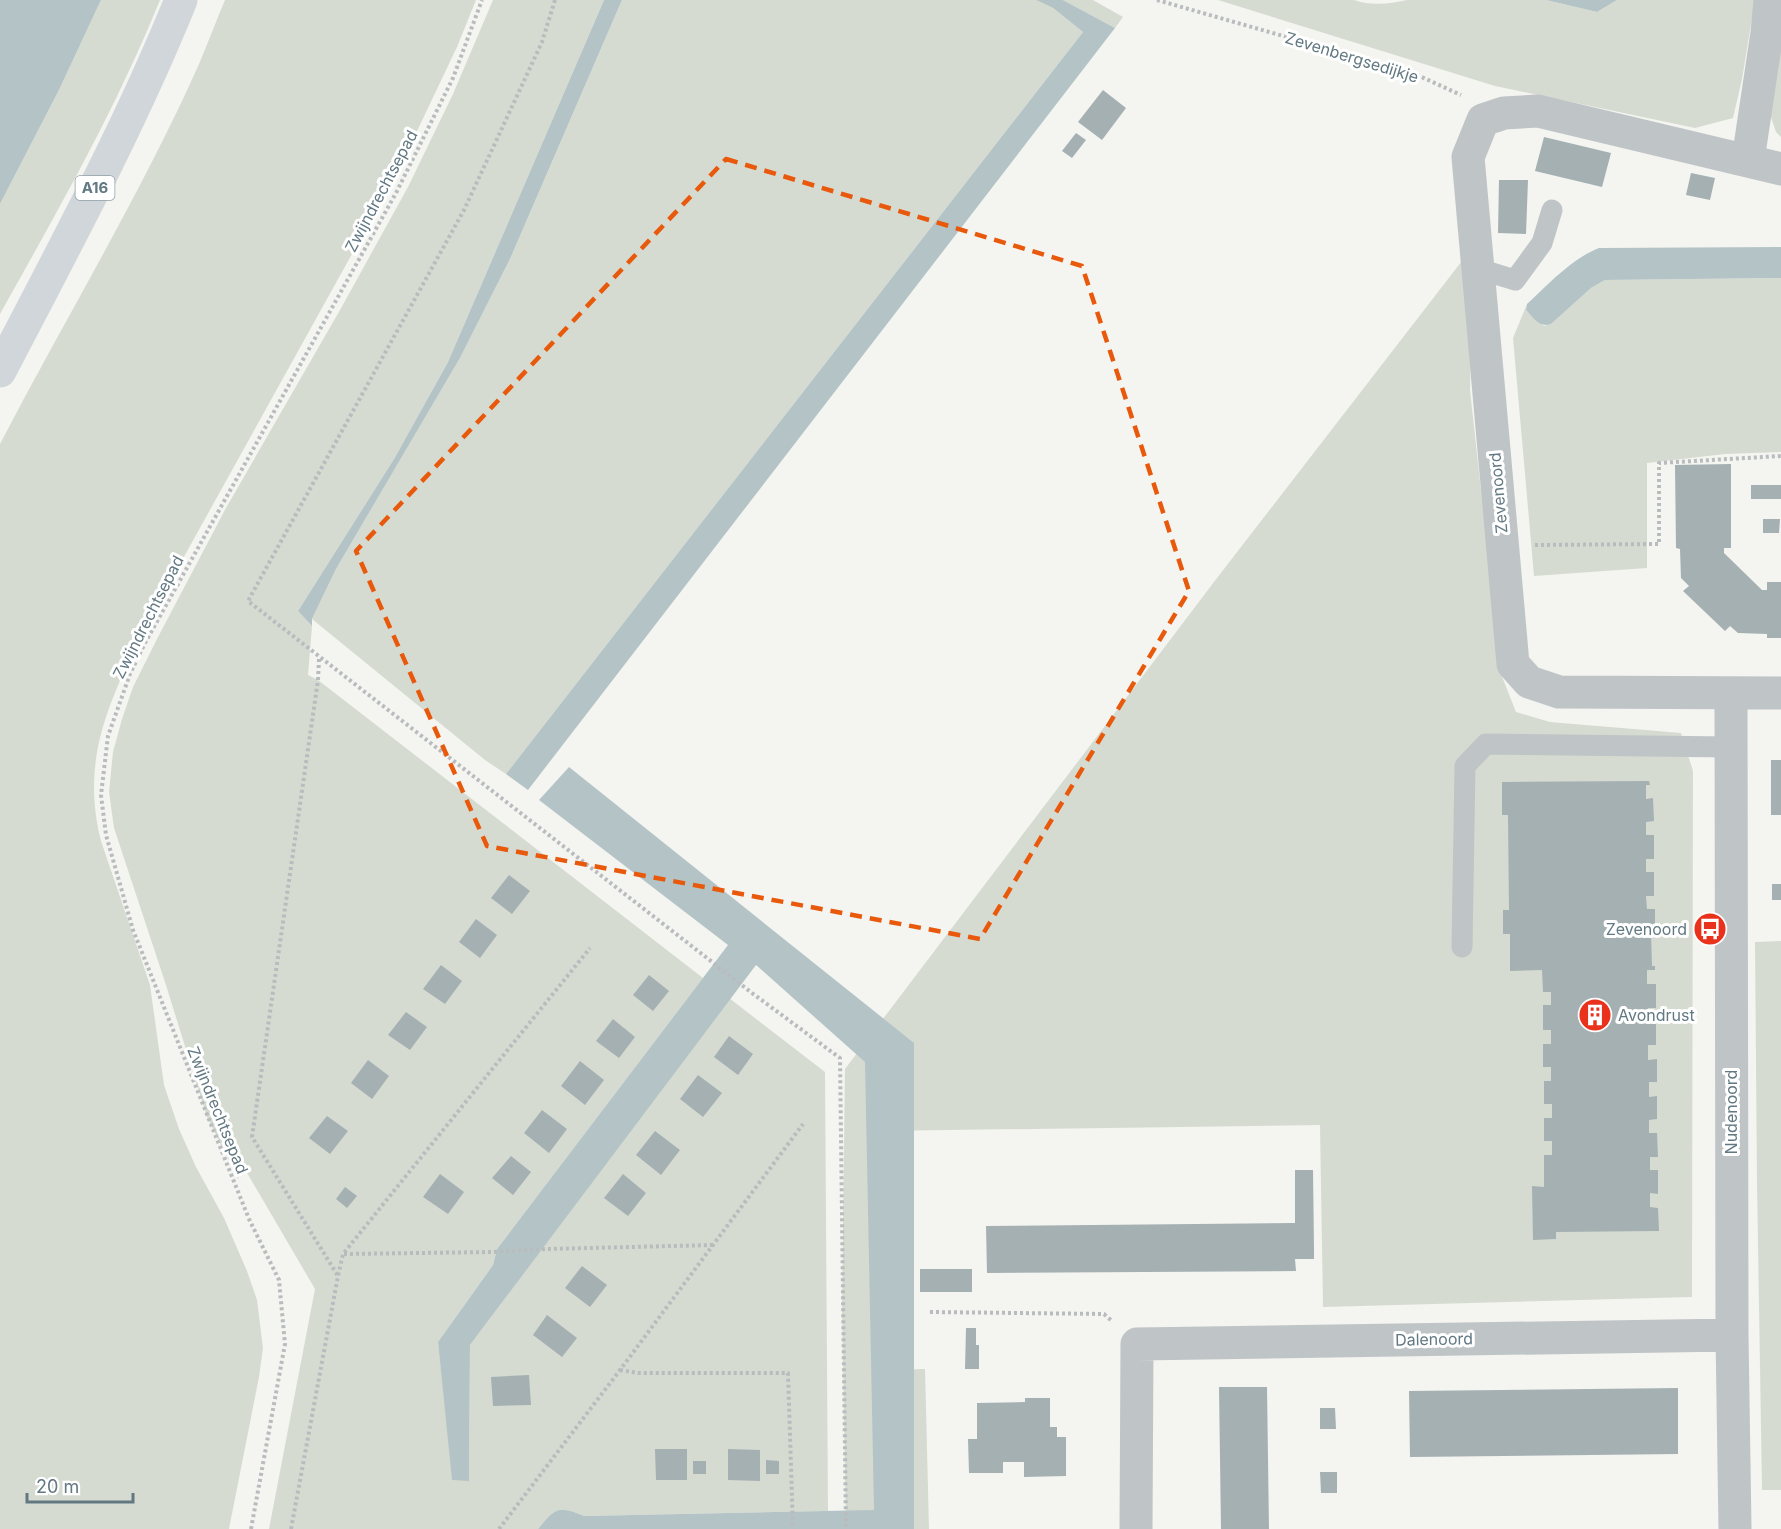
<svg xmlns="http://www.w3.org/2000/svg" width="1781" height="1529" font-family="Inter,sans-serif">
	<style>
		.green { fill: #d6dbd1 }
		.water { fill: #b4c4c6 }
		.building { fill: #a5b0b3 }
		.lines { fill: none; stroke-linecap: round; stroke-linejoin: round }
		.path { stroke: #b9bcbe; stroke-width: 4; stroke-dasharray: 3 3; stroke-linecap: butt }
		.lane { stroke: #bfc4c6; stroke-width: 21 }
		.street { stroke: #bfc4c6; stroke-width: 33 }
		.highway { stroke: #d0d6da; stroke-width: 33 }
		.marked { fill: none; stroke: #e8590c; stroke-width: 4.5; stroke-dasharray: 12 8; stroke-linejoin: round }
		.labels { text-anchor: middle; stroke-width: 6; stroke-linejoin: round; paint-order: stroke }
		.shield { fill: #fff; stroke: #91a0a8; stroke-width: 1.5 }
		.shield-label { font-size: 15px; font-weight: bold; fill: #627882 }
		.street-label { font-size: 16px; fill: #627882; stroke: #fff }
		.poi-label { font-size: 16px; fill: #627882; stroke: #fff; text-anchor: end }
	</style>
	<rect width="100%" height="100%" fill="#f4f4f0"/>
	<!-- green -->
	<path class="green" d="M 101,0 L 160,0 C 116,109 57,212 0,314 L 0,204 L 59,90 Z
		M 225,0 L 476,0 L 457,47 L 398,171 L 145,627 C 110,701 80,758 101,841 L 150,985 L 164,1085 L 179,1129 L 196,1167 L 224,1218 L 247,1271 L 257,1300 L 263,1348 L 259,1377 L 229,1529 L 0,1529 L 0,444 C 66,317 141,194 199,64 C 208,43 216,21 225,0 Z
		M 493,0 L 604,0 L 448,362 L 394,459 L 298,611 L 312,626 L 308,675 L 318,680 L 703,978 L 497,1249 L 493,1265 L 438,1342 L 453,1480 L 469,1480 L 470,1345 L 729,998 L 825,1072 L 828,1511 L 584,1516 C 558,1505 555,1508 538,1529 L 269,1529 L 315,1289 L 243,1166 L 238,1179 L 207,1117 L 165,982 L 114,828 L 109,792 L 113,752 L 122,719 L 133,687 L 157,639 L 226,508 L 340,310 L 408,187 L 453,94 Z
		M 622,0 L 1036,0 L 1053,8 L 1083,32 L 506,774 L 485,760 L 312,619 L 336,569 L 460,358 L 510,259 Z
		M 1063,0 L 1093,0 L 1123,17 L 1115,28 Z
		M 1218,0 L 1354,0 C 1371,6 1389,4 1407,0 L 1546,0 L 1597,12 L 1617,0 L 1755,0 L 1742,79 L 1733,118 L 1695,128 L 1495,86 Z
		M 1781,38 L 1781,137 L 1776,132 L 1769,111 Z
		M 1465,257 L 1471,321 L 1470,390 L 1501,674 L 1516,712 L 1550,722 L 1681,733 L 1693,771 L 1692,1297 L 1323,1307 L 1320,1125 L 879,1131 L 883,1370 L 925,1369 L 929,1529 L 846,1529 L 842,1310 L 845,1069 L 1217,578 Z
		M 1781,278 L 1781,452 L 1725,454 L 1647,463 L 1647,568 L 1534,576 L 1513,338 L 1527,304 L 1526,310 L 1544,326 L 1551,324 L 1591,288 L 1605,280 Z
		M 1781,941 L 1781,1490 L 1762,1490 L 1757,1181 L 1755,942 Z"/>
	<!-- water -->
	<path class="water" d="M 0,0 L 101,0 L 59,90 L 0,204 Z
		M 604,0 L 622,0 L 510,259 L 460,358 L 336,569 L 312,619 L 312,626 L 298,611 L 394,459 L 448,362 Z
		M 1036,0 L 1063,0 L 1115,28 L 528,790 L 506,774 L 1083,32 L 1053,8 Z
		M 1546,0 L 1617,0 L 1597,12 Z
		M 1781,247 L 1781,278 L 1605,280 L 1591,288 L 1551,324 C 1539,328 1534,318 1526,310 L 1527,304 C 1549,284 1571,259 1599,248 Z
		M 569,767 L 914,1043 L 914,1529 L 538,1529 C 555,1508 558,1505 584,1516 L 874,1510 L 865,1062 L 756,965 L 470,1345 L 469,1481 L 452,1480 L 438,1342 L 493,1265 L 497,1249 L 728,945 L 539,800 Z"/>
	<!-- building -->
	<path class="building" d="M 1103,90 L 1126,108 L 1102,140 L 1078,122 Z
		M 1076,133 L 1086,140 L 1072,158 L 1062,151 Z
		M 1544,137 L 1611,153 L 1602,187 L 1535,171 Z
		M 1691,173 L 1715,178 L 1710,200 L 1686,195 Z
		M 1499,180 L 1528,180 L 1526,234 L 1498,233 Z
		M 1731,464 L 1731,548 L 1724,548 L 1724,553 L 1762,590 L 1767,590 L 1767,582 L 1781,582 L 1781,638 L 1767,638 L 1767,634 L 1738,633 L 1730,626 L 1725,631 L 1683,591 L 1689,586 L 1681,578 L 1680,549 L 1676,548 L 1675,465 Z
		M 1751,485 L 1781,485 L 1781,499 L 1751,499 Z
		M 1763,519 L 1780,519 L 1779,533 L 1763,533 Z
		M 1771,760 L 1781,760 L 1781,815 L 1771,815 Z
		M 1649,781 L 1650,785 L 1646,785 L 1646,799 L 1653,798 L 1654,821 L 1646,822 L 1646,835 L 1654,835 L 1654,859 L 1646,859 L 1646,872 L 1654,872 L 1654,896 L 1646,896 L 1647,909 L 1655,909 L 1655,933 L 1651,933 L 1652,966 L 1655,966 L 1655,970 L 1647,970 L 1647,984 L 1656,984 L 1656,1008 L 1648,1008 L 1648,1022 L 1656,1022 L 1656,1045 L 1648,1045 L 1648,1060 L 1657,1059 L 1657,1082 L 1649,1082 L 1649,1097 L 1657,1096 L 1657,1119 L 1649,1120 L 1649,1133 L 1657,1133 L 1658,1157 L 1650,1157 L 1650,1170 L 1658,1170 L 1658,1194 L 1650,1193 L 1650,1207 L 1658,1208 L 1659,1231 L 1556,1232 L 1556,1239 L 1533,1240 L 1532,1186 L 1544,1187 L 1544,1155 L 1552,1155 L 1552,1141 L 1544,1141 L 1544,1118 L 1552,1118 L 1552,1104 L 1544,1104 L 1544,1081 L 1551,1081 L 1551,1067 L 1543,1067 L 1543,1044 L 1551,1044 L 1551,1030 L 1543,1030 L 1543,1005 L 1551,1005 L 1551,992 L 1543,992 L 1542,970 L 1510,971 L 1510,934 L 1503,934 L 1503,910 L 1509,910 L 1508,815 L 1502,815 L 1502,782 Z
		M 509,875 L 530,891 L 512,914 L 491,898 Z
		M 1772,884 L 1781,884 L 1781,900 L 1772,900 Z
		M 476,919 L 497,935 L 480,958 L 459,942 Z
		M 441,965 L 462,981 L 445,1004 L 423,989 Z
		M 649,975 L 669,991 L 653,1011 L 633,995 Z
		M 406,1012 L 427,1027 L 410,1050 L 388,1035 Z
		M 613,1019 L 635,1037 L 619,1058 L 596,1041 Z
		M 729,1036 L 753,1054 L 738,1075 L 714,1057 Z
		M 368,1060 L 389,1076 L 372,1099 L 351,1083 Z
		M 580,1061 L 604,1080 L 585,1105 L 561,1086 Z
		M 698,1075 L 722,1093 L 703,1117 L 680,1099 Z
		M 542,1110 L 567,1129 L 549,1153 L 524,1133 Z
		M 327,1116 L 348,1131 L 330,1154 L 309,1138 Z
		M 655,1131 L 680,1150 L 661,1175 L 636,1155 Z
		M 511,1156 L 531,1172 L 513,1195 L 492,1178 Z
		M 1295,1170 L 1313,1170 L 1314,1249 L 1314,1259 L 1295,1259 L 1296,1271 L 987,1273 L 986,1226 L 1295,1223 Z
		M 440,1174 L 464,1192 L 448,1214 L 423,1197 Z
		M 623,1174 L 646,1193 L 628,1216 L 604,1198 Z
		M 345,1187 L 357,1196 L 347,1208 L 336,1199 Z
		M 582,1266 L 607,1285 L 590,1307 L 565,1288 Z
		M 920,1269 L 972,1269 L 972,1292 L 920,1292 Z
		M 547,1315 L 577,1338 L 562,1357 L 533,1335 Z
		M 966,1328 L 976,1328 L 976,1345 L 979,1345 L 979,1369 L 965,1369 Z
		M 529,1375 L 531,1405 L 493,1406 L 491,1377 Z
		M 1219,1387 L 1267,1387 L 1269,1529 L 1221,1529 Z
		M 1678,1388 L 1678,1454 L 1410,1457 L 1409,1391 Z
		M 1025,1398 L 1050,1398 L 1050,1427 L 1057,1427 L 1057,1437 L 1066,1437 L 1066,1476 L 1024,1477 L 1024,1462 L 1003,1462 L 1003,1473 L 969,1473 L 968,1439 L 977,1439 L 977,1403 L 1025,1402 Z
		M 1320,1408 L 1335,1408 L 1336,1429 L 1320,1429 Z
		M 655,1449 L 687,1449 L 687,1480 L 656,1480 Z
		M 728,1449 L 760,1450 L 760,1481 L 728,1480 Z
		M 766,1460 L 779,1461 L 779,1474 L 766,1474 Z
		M 693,1461 L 706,1461 L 706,1474 L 693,1474 Z
		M 1320,1472 L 1337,1472 L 1337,1493 L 1321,1493 Z"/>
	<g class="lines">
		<!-- path -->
		<path class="path" d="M 555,0 L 542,42 L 464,210 L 248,601 L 752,993 L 840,1058 L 846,1529
			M 1157,0 L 1413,73 L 1461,95
			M 1535,545 L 1659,544 L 1659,463 L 1781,456
			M 319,659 L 318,680 L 252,1137 L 338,1276
			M 344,1254 L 492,1252 L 547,1249 L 714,1245
			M 930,1312 L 1104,1314 L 1112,1321
			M 620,1370 L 638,1373 L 788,1373 L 793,1529
			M 251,1529 L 285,1344 L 279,1280 L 249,1219 L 133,930 L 106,835 L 101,795 L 108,736 L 130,674 L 145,643 L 396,193 L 453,78 L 482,0
			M 291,1529 L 338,1276 L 343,1254 L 590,948
			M 499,1529 L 620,1370 L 803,1124"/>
		<!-- lane -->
		<path class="lane" d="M 1479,269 L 1515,280 L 1542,243 L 1552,210
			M 1462,947 L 1465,766 L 1486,744 L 1730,747"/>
		<!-- street -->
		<path class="street" d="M 1748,160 L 1767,33 L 1770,0
			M 1781,169 L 1538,111 L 1504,113 L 1483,120 L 1468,157 L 1513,664 L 1529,682 L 1559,692 L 1781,693
			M 1731,694 L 1732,1335 L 1735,1529
			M 1136,1529 L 1137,1344 L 1732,1335"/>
		<!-- highway -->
		<path class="highway" d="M 0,371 C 64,248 129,128 181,0"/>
	</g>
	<!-- marked area -->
	<path class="marked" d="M 726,159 L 1082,266 L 1189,591 L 980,939 L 487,846 L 356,551 Z"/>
	<!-- icons -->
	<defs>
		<symbol id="bus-disc" viewBox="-11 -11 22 22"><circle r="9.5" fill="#e9311b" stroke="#fff"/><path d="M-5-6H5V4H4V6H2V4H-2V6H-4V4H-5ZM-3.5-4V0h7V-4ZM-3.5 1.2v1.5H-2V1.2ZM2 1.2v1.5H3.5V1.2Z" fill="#fff"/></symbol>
		<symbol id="building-disc" viewBox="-11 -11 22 22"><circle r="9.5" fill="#e9311b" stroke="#fff"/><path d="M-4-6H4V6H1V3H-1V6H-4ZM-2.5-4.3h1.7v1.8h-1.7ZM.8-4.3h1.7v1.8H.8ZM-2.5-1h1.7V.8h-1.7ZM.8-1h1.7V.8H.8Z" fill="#fff"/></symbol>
	</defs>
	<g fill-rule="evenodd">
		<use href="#bus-disc" x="1691" y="910" width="38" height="38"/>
		<use href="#building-disc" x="1576" y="996" width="38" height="38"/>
	</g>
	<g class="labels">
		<!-- shield labels -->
		<rect class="shield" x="75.5" y="176" width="39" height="24" rx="4.5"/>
		<g class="shield-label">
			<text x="95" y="193">A16</text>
		</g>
		<!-- street labels -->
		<g class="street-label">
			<text transform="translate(1352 57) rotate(17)" y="6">Zevenbergsedijkje</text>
			<text transform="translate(381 191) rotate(-62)" y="6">Zwijndrechtsepad</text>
			<text transform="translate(1498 493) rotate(-95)" y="6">Zevenoord</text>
			<text transform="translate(148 617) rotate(-63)" y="6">Zwijndrechtsepad</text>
			<text transform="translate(218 1110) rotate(68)" y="6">Zwijndrechtsepad</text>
			<text transform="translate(1731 1112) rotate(-90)" y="6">Nudenoord</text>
			<text transform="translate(1434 1339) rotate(-1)" y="6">Dalenoord</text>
		</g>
		<!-- poi labels -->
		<g class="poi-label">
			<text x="1687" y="935">Zevenoord</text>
			<text x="1618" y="1021" text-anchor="start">Avondrust</text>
		</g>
	</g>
	<!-- scale -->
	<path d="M27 1493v9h106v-9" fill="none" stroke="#627882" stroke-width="3"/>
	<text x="36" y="1493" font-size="18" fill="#627882" stroke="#ffffff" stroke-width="4.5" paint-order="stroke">20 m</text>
</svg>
